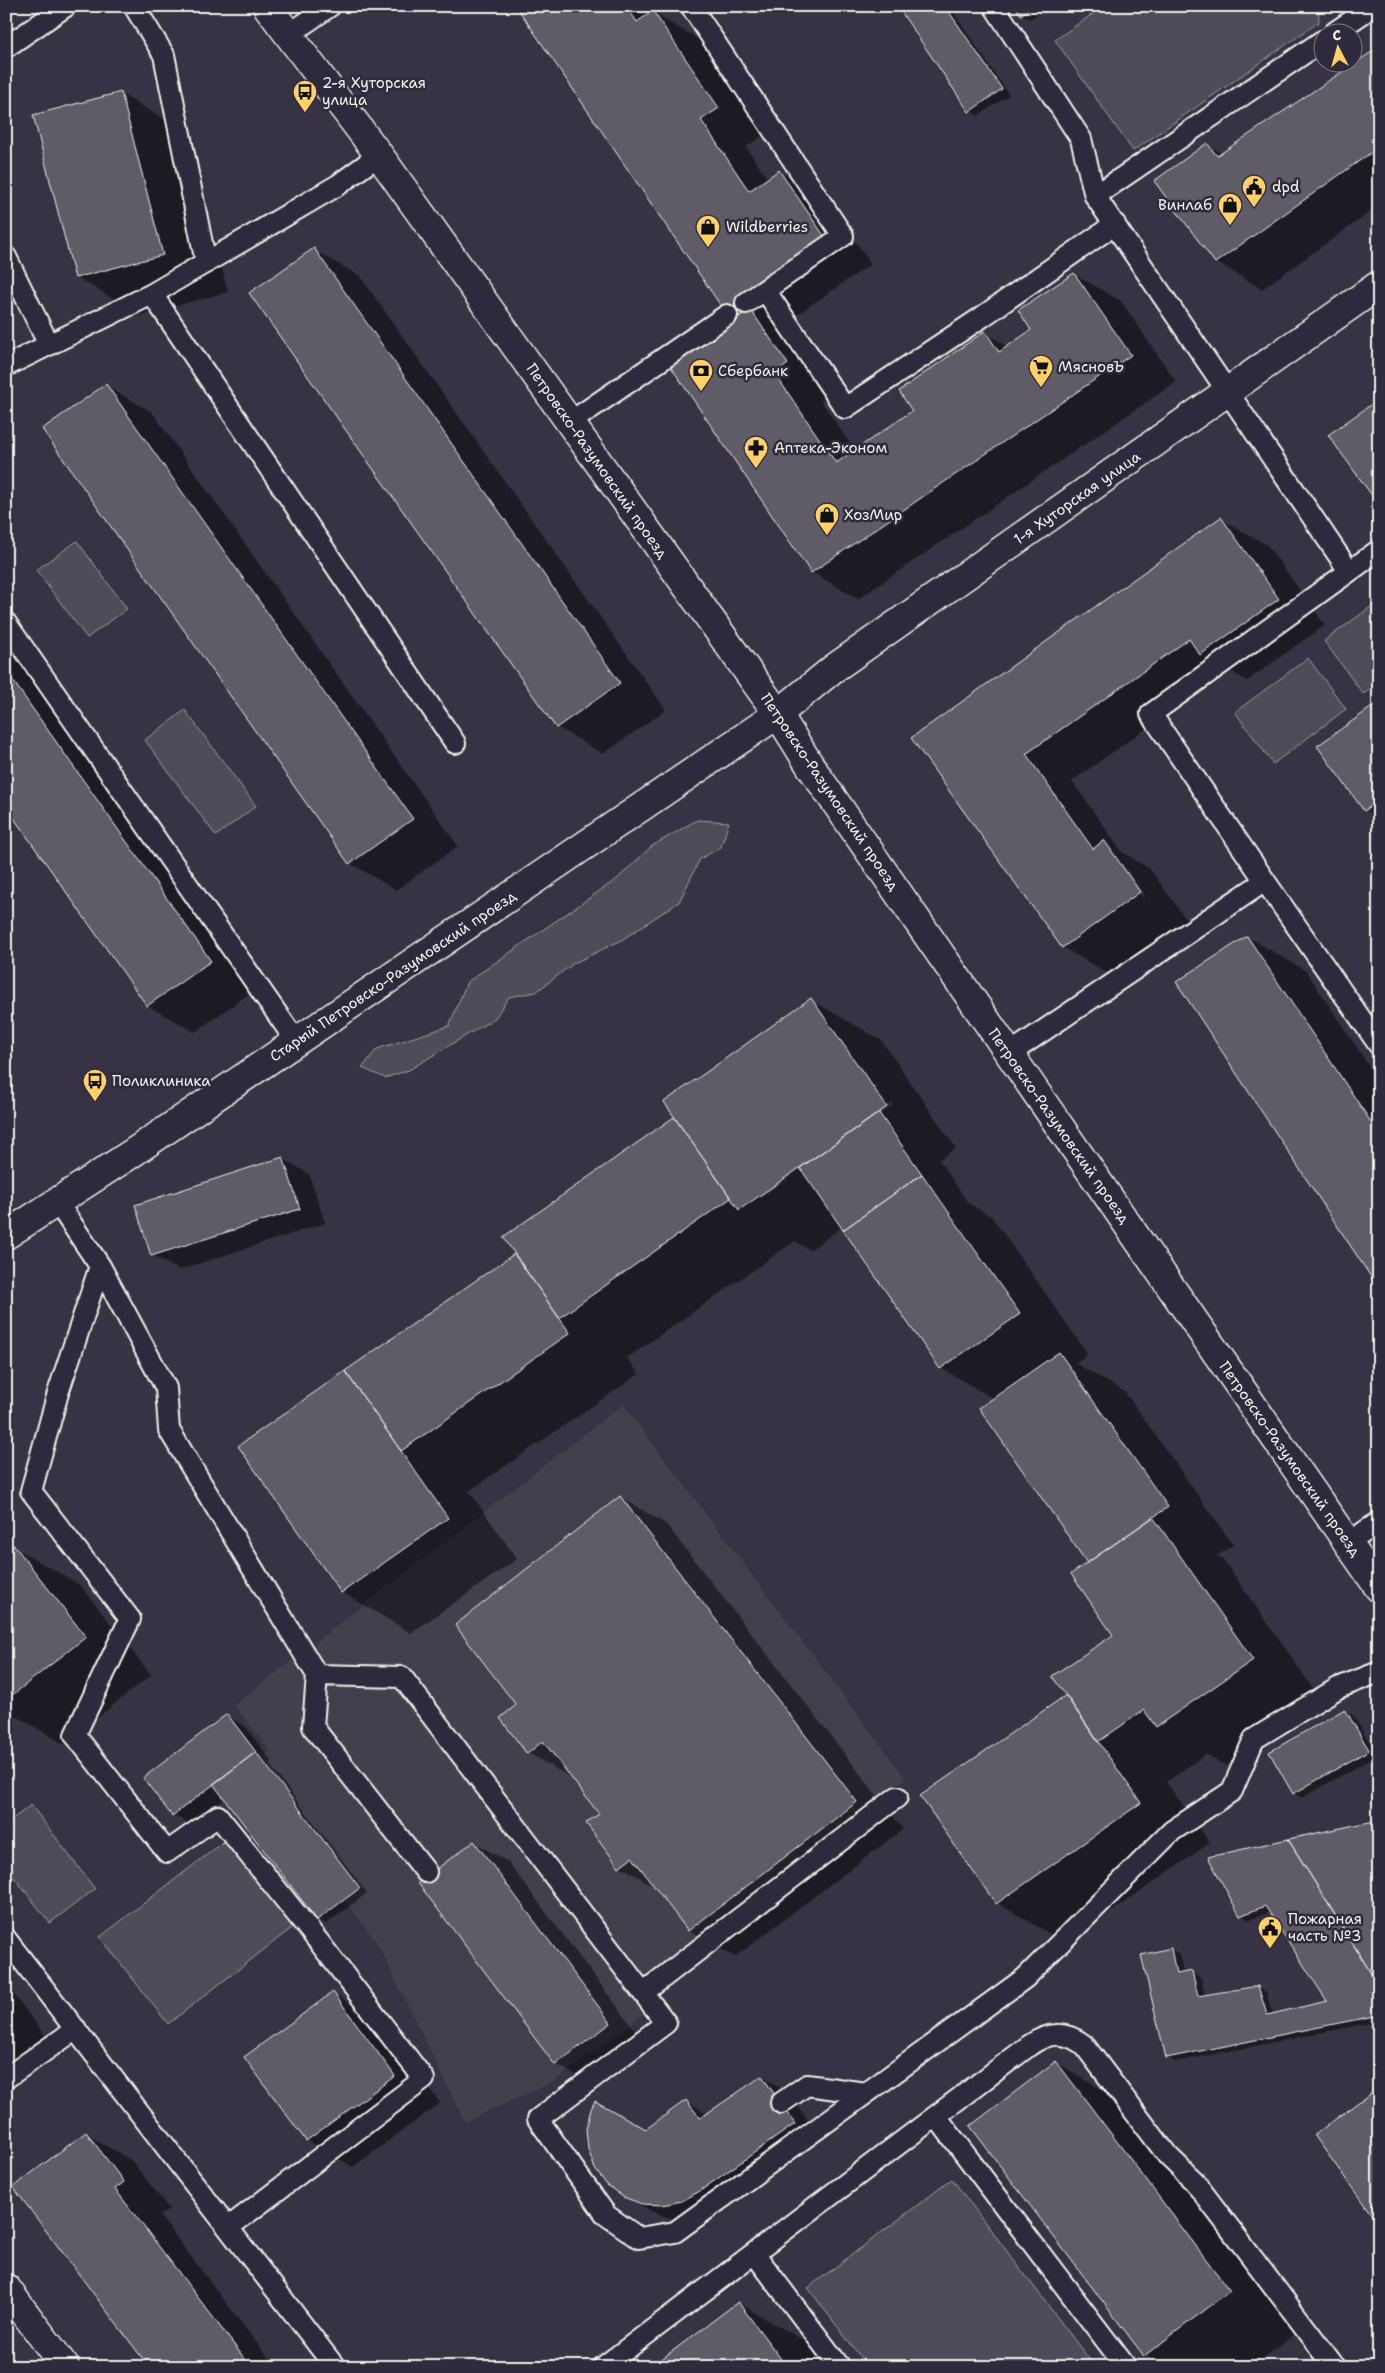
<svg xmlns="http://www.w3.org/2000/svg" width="1385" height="2373" font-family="'Shantell Sans',sans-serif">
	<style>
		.built { fill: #433f4e }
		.green { fill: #504b59; stroke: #a29ea0 }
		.shadow { fill: #0007; fill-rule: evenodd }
		.building { fill: #5f5c67; stroke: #f4f1e8 }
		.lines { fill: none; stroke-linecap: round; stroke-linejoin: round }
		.lane-casing { stroke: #f4f1e8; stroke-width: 24 }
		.street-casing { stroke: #f4f1e8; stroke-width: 31 }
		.secondary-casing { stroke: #f4f1e8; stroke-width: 31 }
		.lane { stroke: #2f2a3d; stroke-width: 20 }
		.street { stroke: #2f2a3d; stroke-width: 28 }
		.secondary { stroke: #2f2a3d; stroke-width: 28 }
		.labels { text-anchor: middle; stroke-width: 5; stroke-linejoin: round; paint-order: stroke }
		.poi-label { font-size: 15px; fill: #f4f1e8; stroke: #2f2a3d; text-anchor: start }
		.street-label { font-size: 15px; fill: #f4f1e8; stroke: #2f2a3d }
	</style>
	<rect width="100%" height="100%" fill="#373244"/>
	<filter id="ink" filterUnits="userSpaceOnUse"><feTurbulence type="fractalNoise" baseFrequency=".02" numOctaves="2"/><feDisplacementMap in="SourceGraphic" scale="10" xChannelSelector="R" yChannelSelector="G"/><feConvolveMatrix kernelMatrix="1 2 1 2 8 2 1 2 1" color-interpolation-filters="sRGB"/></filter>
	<g filter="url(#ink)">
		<!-- built -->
		<path class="built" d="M 623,1404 L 906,1778 L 629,1993 L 643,2015 L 555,2081 L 465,2122 L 376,1941 L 244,1773 L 270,1751 L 234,1705 Z"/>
		<!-- green -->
		<path class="green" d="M 1104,6 L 1318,6 L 1319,22 L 1133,151 L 1055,40 Z
			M 77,541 L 127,609 L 87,638 L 36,570 Z
			M 1379,601 L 1379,683 L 1363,694 L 1324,641 Z
			M 1308,658 L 1346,709 L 1273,764 L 1235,712 Z
			M 185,710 L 256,806 L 216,836 L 145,740 Z
			M 697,820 L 729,822 L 721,847 L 700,859 L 679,902 L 620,941 L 574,963 L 536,992 L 509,997 L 495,1018 L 409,1070 L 385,1078 L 362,1068 L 377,1049 L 449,1026 L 467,982 L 617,879 L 652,846 Z
			M 31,1805 L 95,1889 L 50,1923 L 6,1867 L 6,1824 Z
			M 230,1837 L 297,1924 L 168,2024 L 100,1937 Z
			M 952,2179 L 1095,2367 L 868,2367 L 808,2288 Z"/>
		<!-- shadow -->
		<path class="shadow" d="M 518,6 L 653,6 L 661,18 L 699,39 L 764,135 L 746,147 L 768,179 L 779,171 L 826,198 L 871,264 L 786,322 L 833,391 L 821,401 L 855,451 L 914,412 L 985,333 L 1009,347 L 1033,330 L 1074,274 L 1121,301 L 1176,382 L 858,599 L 812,572 L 671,364 L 733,322 Z
			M 898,6 L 949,6 L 1009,95 L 978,116 L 970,111 Z
			M 1017,6 L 1049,6 L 1030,19 L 1022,14 Z
			M 1379,49 L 1379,206 L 1262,289 L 1216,262 L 1207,145 L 1223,154 Z
			M 121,94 L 187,132 L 228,292 L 141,315 L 76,277 Z
			M 314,250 L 360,276 L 666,710 L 603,754 L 557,727 Z
			M 106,386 L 152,412 L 458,846 L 396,890 L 350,863 Z
			M 1221,519 L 1267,545 L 1325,625 L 1247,681 L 1229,670 L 1072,781 L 1122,852 L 1150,869 L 1186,919 L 1109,974 L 1062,947 L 913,738 ZM 1119,864 L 1122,864 L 1145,896 L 1143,898 Z
			M 6,634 L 257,988 L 195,1032 L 148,1006 L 6,805 Z
			M 1379,703 L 1379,818 L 1365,810 Z
			M 1248,937 L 1306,971 L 1379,1081 L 1379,1287 Z
			M 811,1000 L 881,1040 L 956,1148 L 939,1160 L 968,1203 L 991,1216 L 1088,1354 L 1075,1363 L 1125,1392 L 1233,1545 L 1217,1556 L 1222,1558 L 1321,1700 L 1226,1766 L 1206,1754 L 1166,1782 L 1210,1843 L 1066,1943 L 997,1903 L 1068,1695 L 1115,1635 L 1090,1563 L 994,1399 L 941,1368 L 842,1227 L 810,1250 L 795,1241 L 627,1358 L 639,1374 L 469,1491 L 517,1559 L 411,1633 L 342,1592 L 347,1372 L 516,1254 L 674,1119 L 679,1121 ZM 892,1103 L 893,1105 L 768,1192 L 766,1190 Z
			M 283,1159 L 309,1174 L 325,1223 L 179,1270 L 152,1255 Z
			M 620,1497 L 666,1524 L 903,1829 L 735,1957 L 689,1931 L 657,1888 L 620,1866 L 601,1814 L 575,1780 L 528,1753 Z
			M 14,1547 L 80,1585 L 151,1675 L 64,1744 L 6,1710 L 6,1553 Z
			M 1345,1710 L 1353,1715 L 1377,1755 L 1302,1798 L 1294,1793 Z
			M 227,1716 L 245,1726 L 272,1762 L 269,1764 L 367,1893 L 326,1924 L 318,1920 L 225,1798 L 191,1825 L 173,1815 Z
			M 1379,1821 L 1379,2021 L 1175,2062 L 1167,2057 L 1171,1949 L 1180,1954 L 1183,1974 L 1192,1973 L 1201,1978 L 1205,1996 L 1258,1987 L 1266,1992 L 1273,2015 L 1329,2002 L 1270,1912 L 1250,1920 L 1241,1915 Z
			M 474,1842 L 508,1862 L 644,2042 L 590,2083 L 556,2064 Z
			M 6,1984 L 49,2041 L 6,2072 Z
			M 333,1994 L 380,2020 L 440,2103 L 353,2167 L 307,2140 Z
			M 1056,2062 L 1125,2103 L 1299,2331 L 1252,2367 L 1166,2367 L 1145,2355 Z
			M 762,2077 L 788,2092 L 821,2139 L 727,2206 L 689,2219 L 670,2218 L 651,2211 L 624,2196 L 646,2130 L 686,2101 L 709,2114 Z
			M 86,2134 L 132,2161 L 169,2209 L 160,2216 L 275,2367 L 151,2367 Z
			M 738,2303 L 808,2343 L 826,2367 L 653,2367 Z"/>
		<!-- building -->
		<path class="building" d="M 516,6 L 626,6 L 637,22 L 653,11 L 719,108 L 701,120 L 749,191 L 779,170 L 825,237 L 750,309 L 732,322 Z
			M 897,6 L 945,6 L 1002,89 L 969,112 Z
			M 1015,6 L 1033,6 L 1021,15 Z
			M 1379,47 L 1379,147 L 1215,263 L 1154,181 L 1207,143 L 1217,156 Z
			M 121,92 L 163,255 L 75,278 L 33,115 Z
			M 314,248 L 620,683 L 556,728 L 249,293 Z
			M 1074,273 L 1131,355 L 811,573 L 669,364 L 750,309 L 788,364 L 775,374 L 836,463 L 912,411 L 899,391 L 985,331 L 999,352 L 1031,330 L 1018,310 Z
			M 106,384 L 413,819 L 349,864 L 42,429 Z
			M 1379,399 L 1379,505 L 1328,435 Z
			M 1221,517 L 1279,599 L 1200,655 L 1189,639 L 1026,754 L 1093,849 L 1104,840 L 1140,892 L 1062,948 L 911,738 Z
			M 6,671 L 211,961 L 147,1006 L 6,807 Z
			M 1379,702 L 1379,801 L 1364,811 L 1317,746 Z
			M 1247,936 L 1379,1134 L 1379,1289 L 1176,982 Z
			M 811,998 L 887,1107 L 739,1210 L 664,1102 Z
			M 879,1113 L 922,1174 L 843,1230 L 800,1168 Z
			M 674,1117 L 731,1198 L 559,1318 L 503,1237 Z
			M 283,1157 L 300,1209 L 151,1256 L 135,1205 Z
			M 922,1174 L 1020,1314 L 940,1369 L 843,1230 Z
			M 514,1254 L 570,1333 L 401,1451 L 345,1371 Z
			M 1059,1352 L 1168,1507 L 1087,1563 L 979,1408 Z
			M 345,1371 L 448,1518 L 341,1593 L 238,1446 Z
			M 620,1496 L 857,1802 L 688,1931 L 632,1857 L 619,1867 L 586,1823 L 599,1814 L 543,1741 L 527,1754 L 500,1718 L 516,1705 L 455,1625 Z
			M 1153,1517 L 1253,1660 L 1156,1727 L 1144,1710 L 1098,1742 L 1052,1676 L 1113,1635 L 1071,1574 Z
			M 14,1545 L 86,1637 L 6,1700 L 6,1551 Z
			M 1066,1695 L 1141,1803 L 996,1904 L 920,1796 Z
			M 1345,1709 L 1369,1750 L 1293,1794 L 1269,1752 Z
			M 227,1714 L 256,1752 L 172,1816 L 143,1778 Z
			M 256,1752 L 360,1888 L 317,1920 L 213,1784 Z
			M 1379,1820 L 1379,1986 L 1288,1839 Z
			M 1288,1839 L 1379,1986 L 1379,2015 L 1166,2058 L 1141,1955 L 1171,1948 L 1176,1974 L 1192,1971 L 1198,1996 L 1258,1986 L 1267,2015 L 1327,2001 L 1265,1906 L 1240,1916 L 1208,1857 Z
			M 474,1841 L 611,2023 L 555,2065 L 418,1883 Z
			M 333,1992 L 395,2076 L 306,2141 L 244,2057 Z
			M 1056,2061 L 1230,2291 L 1144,2356 L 970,2126 Z
			M 762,2076 L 795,2124 L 700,2191 L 682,2201 L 663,2205 L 642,2204 L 623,2197 L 607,2185 L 595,2169 L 588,2149 L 586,2129 L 591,2109 L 595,2101 L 646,2129 L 686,2100 L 700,2118 Z
			M 1379,2087 L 1379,2225 L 1314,2135 Z
			M 86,2132 L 124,2182 L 115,2189 L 251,2367 L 149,2367 L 13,2187 Z
			M 738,2302 L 787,2367 L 651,2367 Z"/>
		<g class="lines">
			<defs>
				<path id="lane" d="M 134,6 L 164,55 L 206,263
					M 691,6 L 843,236 L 746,303
					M 994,6 L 1081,139 L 1095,196
					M 1335,32 L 1363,13 L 1358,6
					M 288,35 L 330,6
					M 1322,41 L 1095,196 L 1349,571
					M 6,47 L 66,6
					M 6,257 L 49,345
					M 765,290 L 845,408 L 982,317 L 1115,224
					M 152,294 L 455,743
					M 6,366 L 152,294 L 338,185 L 379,155
					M 569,423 L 727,315
					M 6,623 L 296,1041
					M 1265,881 L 1379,1045
					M 1009,1054 L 1265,881 L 1151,714 L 1379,550
					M 57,1202 L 100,1266 L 166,1388 L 169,1430 L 317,1675 L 313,1727 L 426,1872
					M 100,1266 L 58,1393 L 31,1491 L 130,1619 L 75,1735 L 167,1852 L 218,1816 L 319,1942 L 424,2079 L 229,2227
					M 1348,1543 L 1379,1522
					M 317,1675 L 402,1677 L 666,2023 L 538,2119 L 606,2215 L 639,2238 L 675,2232 L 1025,1978 L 1172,1831 L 1232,1791 L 1254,1739 L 1338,1688 L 1379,1672
					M 6,1939 L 335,2367
					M 644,1992 L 897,1797
					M 6,2078 L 76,2029
					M 781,2103 L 807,2085 L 866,2093
					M 936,2116 L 1126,2367
					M 754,2253 L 840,2367
					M 603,2367 L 1030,2045 C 1049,2032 1065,2031 1084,2045 L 1168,2156 L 1194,2181 L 1335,2367"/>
				<path id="street" d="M 778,714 L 833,669 L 1379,285
					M 6,2288 L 65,2367"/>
				<path id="secondary" d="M 267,6 L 379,155 L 778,714 L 811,767 L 1379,1588
					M 6,1235 L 131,1154 L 778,714"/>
			</defs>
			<!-- lane casing -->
			<use href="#lane" class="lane-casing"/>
			<!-- street casing -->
			<use href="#street" class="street-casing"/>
			<!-- secondary casing -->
			<use href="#secondary" class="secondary-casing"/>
			<!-- lane -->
			<use href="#lane" class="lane"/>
			<!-- street -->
			<use href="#street" class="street"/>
			<!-- secondary -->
			<use href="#secondary" class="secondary"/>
		</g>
	</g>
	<!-- icons -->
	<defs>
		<symbol id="bus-pin" viewBox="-11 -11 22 30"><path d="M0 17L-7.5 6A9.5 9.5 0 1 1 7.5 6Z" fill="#ffd166" stroke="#2f2a3d"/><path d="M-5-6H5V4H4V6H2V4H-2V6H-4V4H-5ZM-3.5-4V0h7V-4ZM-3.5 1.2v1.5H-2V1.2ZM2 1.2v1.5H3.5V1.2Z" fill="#111"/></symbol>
		<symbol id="civic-pin" viewBox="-11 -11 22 30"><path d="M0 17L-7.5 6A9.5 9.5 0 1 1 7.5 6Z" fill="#ffd166" stroke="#2f2a3d"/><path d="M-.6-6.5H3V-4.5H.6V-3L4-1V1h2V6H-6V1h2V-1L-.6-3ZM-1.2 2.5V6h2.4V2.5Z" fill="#111"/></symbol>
		<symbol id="shop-pin" viewBox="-11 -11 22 30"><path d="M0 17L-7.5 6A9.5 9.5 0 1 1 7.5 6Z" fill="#ffd166" stroke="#2f2a3d"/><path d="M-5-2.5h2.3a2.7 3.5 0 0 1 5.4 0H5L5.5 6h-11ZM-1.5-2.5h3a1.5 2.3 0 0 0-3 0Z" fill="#111"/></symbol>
		<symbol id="supermarket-pin" viewBox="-11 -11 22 30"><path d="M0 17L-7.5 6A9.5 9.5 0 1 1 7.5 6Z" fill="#ffd166" stroke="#2f2a3d"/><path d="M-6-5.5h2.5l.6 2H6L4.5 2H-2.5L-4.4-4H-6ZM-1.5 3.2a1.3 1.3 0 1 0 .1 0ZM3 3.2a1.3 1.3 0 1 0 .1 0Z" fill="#111"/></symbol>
		<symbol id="bank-pin" viewBox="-11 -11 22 30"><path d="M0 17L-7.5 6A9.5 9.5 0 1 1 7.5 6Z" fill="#ffd166" stroke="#2f2a3d"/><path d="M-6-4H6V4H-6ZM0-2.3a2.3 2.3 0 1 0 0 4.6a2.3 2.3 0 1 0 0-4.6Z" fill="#111"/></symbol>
		<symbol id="pharmacy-pin" viewBox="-11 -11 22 30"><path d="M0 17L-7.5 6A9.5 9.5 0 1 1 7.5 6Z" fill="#ffd166" stroke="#2f2a3d"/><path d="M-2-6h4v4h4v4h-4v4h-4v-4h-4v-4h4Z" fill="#111"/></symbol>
	</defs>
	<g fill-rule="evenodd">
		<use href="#bus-pin" x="291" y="78" width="28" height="38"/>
		<use href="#civic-pin" x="1240" y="173" width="28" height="38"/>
		<use href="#shop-pin" x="1216" y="191" width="28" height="38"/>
		<use href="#shop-pin" x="694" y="213" width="28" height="38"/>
		<use href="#supermarket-pin" x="1027" y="353" width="28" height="38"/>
		<use href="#bank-pin" x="687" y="357" width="28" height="38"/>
		<use href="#pharmacy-pin" x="742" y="434" width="28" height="38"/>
		<use href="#shop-pin" x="813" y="501" width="28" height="38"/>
		<use href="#bus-pin" x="81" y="1067" width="28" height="38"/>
		<use href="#civic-pin" x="1256" y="1914" width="28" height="38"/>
	</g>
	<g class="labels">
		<!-- poi labels -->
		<g class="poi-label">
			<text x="322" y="88">2-я Хуторская<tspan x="322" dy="17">улица</tspan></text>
			<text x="1272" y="192">dpd</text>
			<text x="1212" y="210" text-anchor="end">Винлаб</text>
			<text x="726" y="232">Wildberries</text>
			<text x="1058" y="372">МясновЪ</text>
			<text x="718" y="376">Сбербанк</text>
			<text x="774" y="453">Аптека-Эконом</text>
			<text x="844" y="520">ХозМир</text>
			<text x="112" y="1086">Поликлиника</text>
			<text x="1288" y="1924">Пожарная<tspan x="1288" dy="17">часть №3</tspan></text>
		</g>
		<!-- street labels -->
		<g class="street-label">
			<text transform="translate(597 461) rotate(55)" y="5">Петровско-Разумовский проезд</text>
			<text transform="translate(1077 498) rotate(-35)" y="5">1-я Хуторская улица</text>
			<text transform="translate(830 792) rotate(56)" y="5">Петровско-Разумовский проезд</text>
			<text transform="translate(393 976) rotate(-34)" y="5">Старый Петровско-Разумовский проезд</text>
			<text transform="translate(1059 1126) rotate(55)" y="5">Петровско-Разумовский проезд</text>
			<text transform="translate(1290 1459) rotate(55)" y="5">Петровско-Разумовский проезд</text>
		</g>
	</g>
	<!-- margin -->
	<rect width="1385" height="2373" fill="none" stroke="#2f2a3d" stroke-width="25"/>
	<rect x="12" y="12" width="1360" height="2348" fill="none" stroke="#f4f1e8" stroke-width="2" filter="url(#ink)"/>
	<!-- north arrow -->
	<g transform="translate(1338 48) rotate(354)"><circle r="24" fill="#2f2a3d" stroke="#7e7a81"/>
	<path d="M0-4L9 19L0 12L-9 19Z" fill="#ffd166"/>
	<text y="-8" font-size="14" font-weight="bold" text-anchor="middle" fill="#f4f1e8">С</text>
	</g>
</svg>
